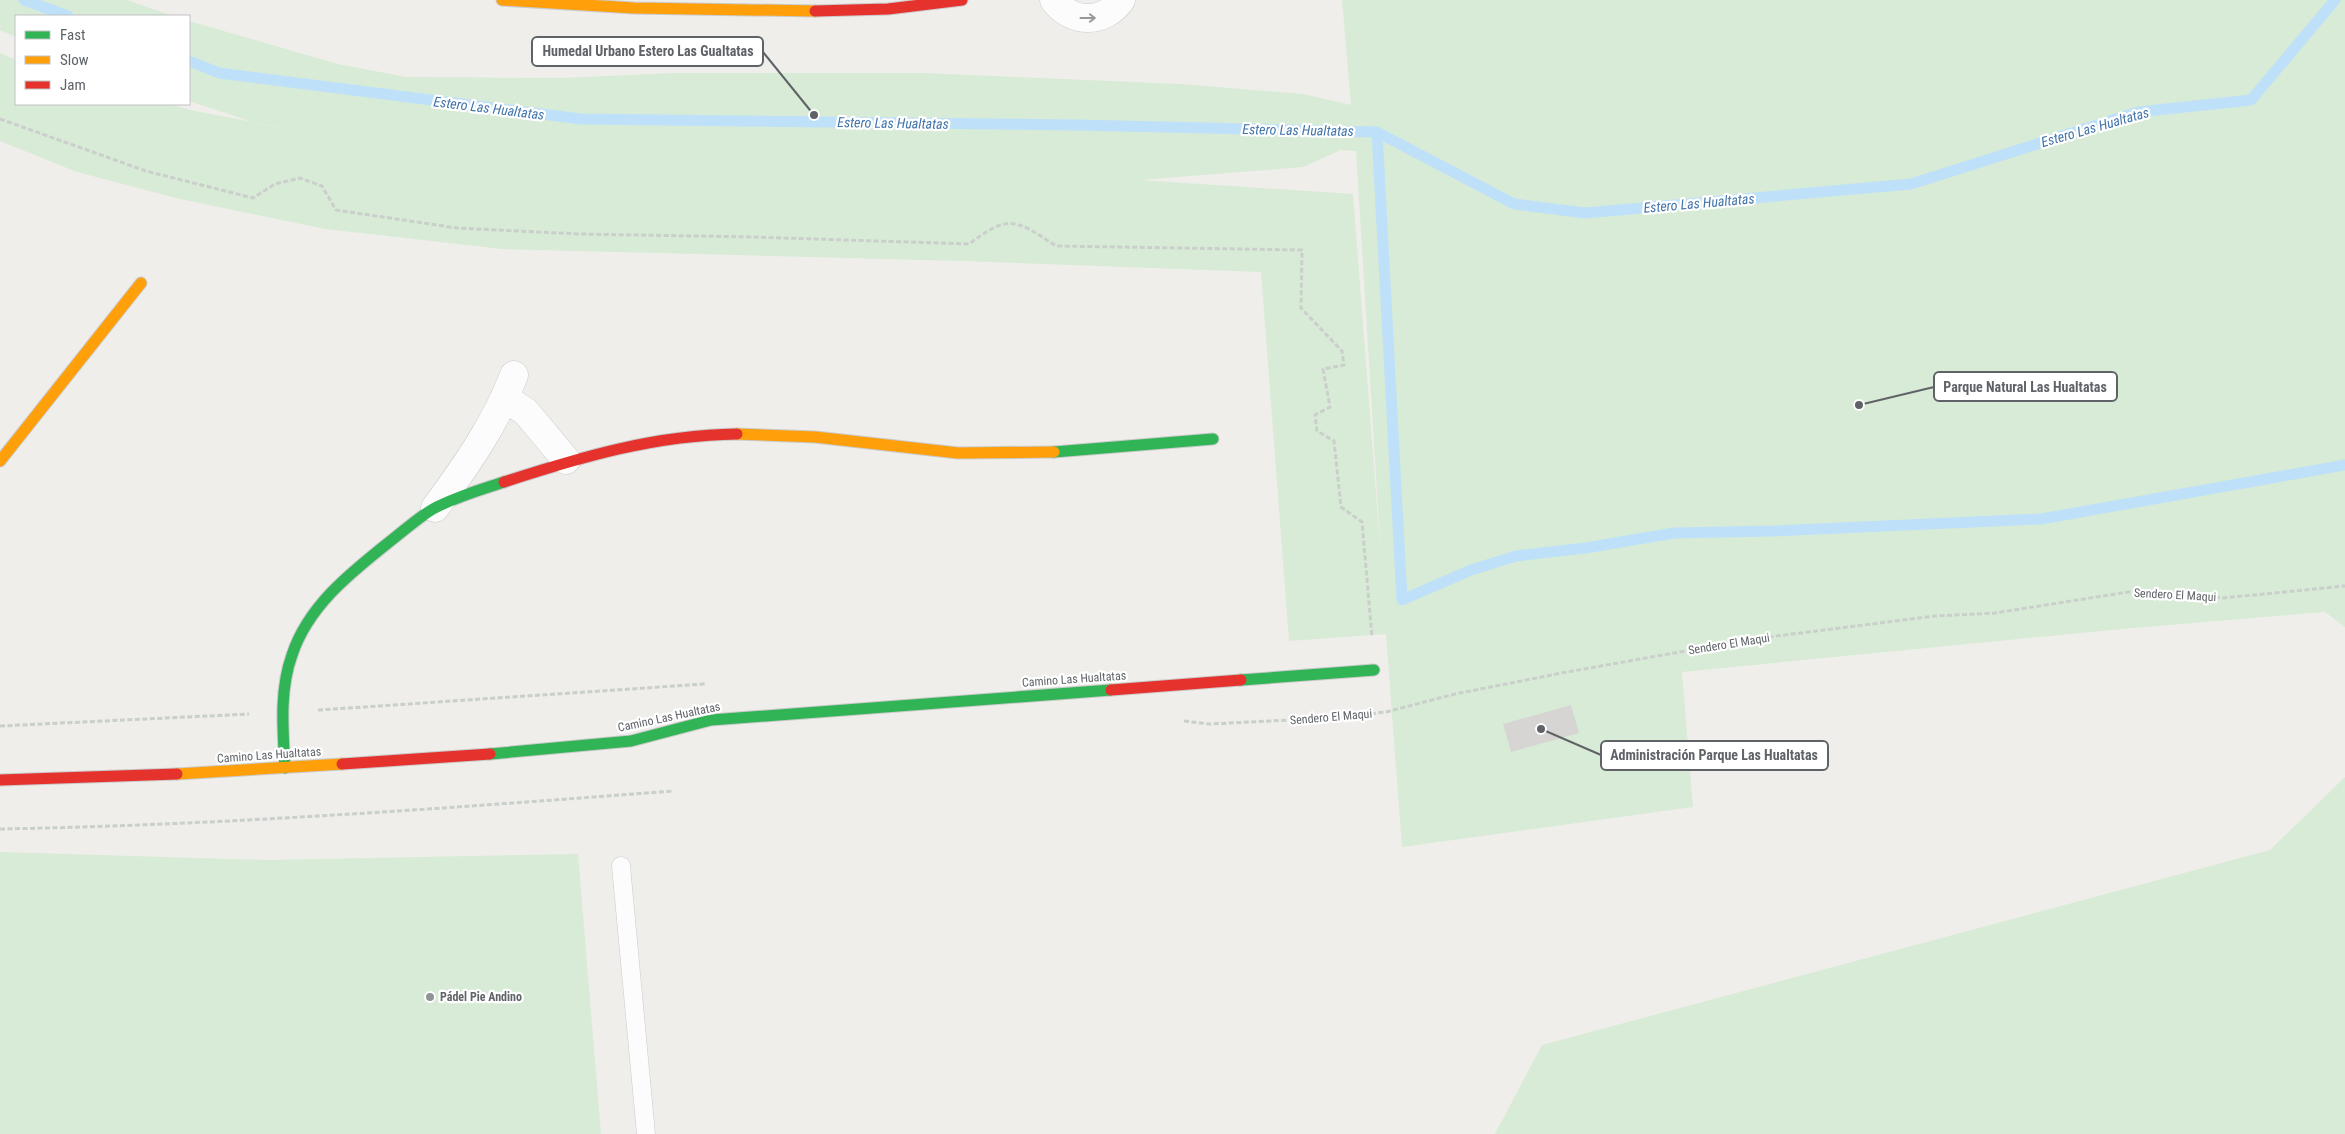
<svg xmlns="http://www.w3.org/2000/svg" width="2345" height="1134" font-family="'Roboto Condensed',sans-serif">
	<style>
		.green { fill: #d8ebd6; fill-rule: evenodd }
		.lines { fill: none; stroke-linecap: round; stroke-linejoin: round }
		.stream { stroke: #bfe0f9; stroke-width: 11 }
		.building { fill: #d6d5d3 }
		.lane-casing { stroke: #cbcccc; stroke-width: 19 }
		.street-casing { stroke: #cbcccc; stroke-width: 29 }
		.fast-casing { stroke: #cacacb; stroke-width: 13 }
		.slow-casing { stroke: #cacacb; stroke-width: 13 }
		.jam-casing { stroke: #cacacb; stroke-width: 13 }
		.path { stroke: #cacfcc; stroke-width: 3; stroke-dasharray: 5 2.5; stroke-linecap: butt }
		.lane { stroke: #fdfcfc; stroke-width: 18 }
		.street { stroke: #fdfcfc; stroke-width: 28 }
		.fast { stroke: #30b455; stroke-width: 11 }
		.slow { stroke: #ff9f0a; stroke-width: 11 }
		.jam { stroke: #e5322d; stroke-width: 11 }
		.oneway { stroke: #96999c }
		.poi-dot { fill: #919496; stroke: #fff; stroke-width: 2 }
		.labels { text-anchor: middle; stroke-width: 4.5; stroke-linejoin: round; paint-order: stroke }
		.street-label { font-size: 12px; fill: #5f6368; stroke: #fff }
		.poi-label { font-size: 12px; font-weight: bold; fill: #5f6368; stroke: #fff; text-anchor: start }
		.water-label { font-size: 14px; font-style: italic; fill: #4174aa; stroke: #fff }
		.leader { fill: none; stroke: #5f6368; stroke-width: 2 }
		.callout-dot { fill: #5f6368; stroke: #fff; stroke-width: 2 }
		.callout { fill: #fff; stroke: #5f6368; stroke-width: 2 }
		.callout-label { font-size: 14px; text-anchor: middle; font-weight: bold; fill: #5f6368 }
	</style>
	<rect width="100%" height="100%" fill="#efeeea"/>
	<!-- green -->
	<path class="green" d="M 0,0 L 127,0 L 173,16 L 16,16 L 16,37 L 0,30 Z
		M 1342,0 L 2345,0 L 2345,627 L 2325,612 L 2122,629 L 1682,672 L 1693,807 L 1402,847 L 1386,634 L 1289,641 L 1261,272 L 961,261 L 502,249 L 325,229 L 180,199 L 77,172 L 0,141 L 0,53 L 16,60 L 16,104 L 168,104 L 195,111 L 374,145 L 256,123 L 189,101 L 189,21 L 338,64 L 406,77 L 563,78 L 673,73 L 922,73 L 1181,84 L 1303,94 L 1351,105 ZM 1341,150 L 1356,151 L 1381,558 L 1353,194 L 1140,180 L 1303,167 Z
		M 2345,777 L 2345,1134 L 1495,1134 L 1542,1045 L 2270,850 Z
		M 0,852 L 267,860 L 578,854 L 601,1134 L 0,1134 Z"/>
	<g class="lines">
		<!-- stream -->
		<path class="stream" d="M 24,0 L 68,16
			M 189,61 L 219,73 L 581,119 L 1076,125 L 1377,132 L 1514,204 L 1585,213 L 1911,184 L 2138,112 L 2251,100 L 2335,0
			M 1377,132 L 1402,600 L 1471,570 L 1516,556 L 1585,548 L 1674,533 L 1772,531 L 2041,519 L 2345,465"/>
	</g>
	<!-- building -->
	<path class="building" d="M 1571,705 L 1579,733 L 1511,752 L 1503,724 Z"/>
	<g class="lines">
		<defs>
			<path id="lane" d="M 621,866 L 646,1134"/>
			<path id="street" d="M 1054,0 C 1072,24 1104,24 1121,0
				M 505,398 L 526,412 L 566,460
				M 435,508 C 466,466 496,423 514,375"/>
			<path id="fast" d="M 1054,452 L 1213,439
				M 1241,680 L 1374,670
				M 490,754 L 631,741 L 711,720 L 1111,690
				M 285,768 C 283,731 279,691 292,655 C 309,604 353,571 393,539 C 406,529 419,517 433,509 C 455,497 480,490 504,482"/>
			<path id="slow" d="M 502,0 L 634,8 L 815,11
				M 737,434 L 815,437 L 958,453 L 1054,452
				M 0,461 L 141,283
				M 177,774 L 342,764"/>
			<path id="jam" d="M 815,11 L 888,9 L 962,0
				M 504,482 C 581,457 655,435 737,434
				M 1111,690 L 1241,680
				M 342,764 L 490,754
				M 0,780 L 177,774"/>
		</defs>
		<!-- lane casing -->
		<use href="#lane" class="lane-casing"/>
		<!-- street casing -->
		<use href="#street" class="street-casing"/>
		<!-- fast casing -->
		<use href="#fast" class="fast-casing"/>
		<!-- slow casing -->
		<use href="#slow" class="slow-casing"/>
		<!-- jam casing -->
		<use href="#jam" class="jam-casing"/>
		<!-- path -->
		<path class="path" d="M 0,119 L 146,171 L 253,198 L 275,184 L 300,178 L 322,186 L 336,210 L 457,228 L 579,234 L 754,237 L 969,244 C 1009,214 1015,219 1056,246 L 1302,250 L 1301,308 L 1342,351 L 1344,365 L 1323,369 L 1330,407 L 1315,415 L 1317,431 L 1334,441 L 1341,507 L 1362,522 L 1372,637
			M 318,710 L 705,684
			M 1184,721 L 1209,724 L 1333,718 L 1386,712 L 1455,694 L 1567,672 L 1753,639 L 1935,616 L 1995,613 L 2141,590 L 2223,598 L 2345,586
			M 0,726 L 249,714
			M 0,829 C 225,825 449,808 673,791"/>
		<!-- lane -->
		<use href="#lane" class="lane"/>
		<!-- street -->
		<use href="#street" class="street"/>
		<!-- fast -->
		<use href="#fast" class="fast"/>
		<!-- slow -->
		<use href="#slow" class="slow"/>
		<!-- jam -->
		<use href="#jam" class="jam"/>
	</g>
	<!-- one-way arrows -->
	<defs><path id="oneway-shaft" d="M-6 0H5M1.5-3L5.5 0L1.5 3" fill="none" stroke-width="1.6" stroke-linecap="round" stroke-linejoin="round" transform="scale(1.25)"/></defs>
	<use class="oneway" href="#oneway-shaft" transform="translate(1088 18)"/>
	<!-- markers -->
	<circle class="poi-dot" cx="430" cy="997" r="5"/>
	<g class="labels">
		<!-- street labels -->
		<g class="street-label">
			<text transform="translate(2175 595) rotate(3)" y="4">Sendero El Maqui</text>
			<text transform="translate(1729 644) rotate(-9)" y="4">Sendero El Maqui</text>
			<text transform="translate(1074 679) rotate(-4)" y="4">Camino Las Hualtatas</text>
			<text transform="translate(669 717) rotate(-12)" y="4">Camino Las Hualtatas</text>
			<text transform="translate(1331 717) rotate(-5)" y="4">Sendero El Maqui</text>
			<text transform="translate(269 755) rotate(-4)" y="4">Camino Las Hualtatas</text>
		</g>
		<!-- poi labels -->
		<g class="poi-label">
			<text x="440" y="1001">Pádel Pie Andino</text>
		</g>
		<!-- water labels -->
		<g class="water-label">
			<text transform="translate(489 108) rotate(7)" y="5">Estero Las Hualtatas</text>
			<text transform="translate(893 123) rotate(1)" y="5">Estero Las Hualtatas</text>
			<text transform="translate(2095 127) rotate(-16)" y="5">Estero Las Hualtatas</text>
			<text transform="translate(1298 130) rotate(1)" y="5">Estero Las Hualtatas</text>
			<text transform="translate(1699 203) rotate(-5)" y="5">Estero Las Hualtatas</text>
		</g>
	</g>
	<!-- callouts -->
	<path class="leader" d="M814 115L763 52M1859 405L1934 387M1541 729L1601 755"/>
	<g class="callout-dot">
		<circle cx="814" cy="115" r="5"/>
		<circle cx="1859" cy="405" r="5"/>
		<circle cx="1541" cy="729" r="5"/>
	</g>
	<g class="callout">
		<rect x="532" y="37" width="231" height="29" rx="5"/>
		<rect x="1934" y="372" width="183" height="29" rx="5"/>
		<rect x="1601" y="741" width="227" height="29" rx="5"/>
	</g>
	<g class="callout-label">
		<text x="648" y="56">Humedal Urbano Estero Las Gualtatas</text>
		<text x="2025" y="392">Parque Natural Las Hualtatas</text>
		<text x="1714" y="760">Administración Parque Las Hualtatas</text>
	</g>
	<!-- legend -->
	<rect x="15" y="15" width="175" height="90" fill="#ffffff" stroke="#bfc1c3"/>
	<rect x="25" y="31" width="25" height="8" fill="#30b455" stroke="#bfc1c3"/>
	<text x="60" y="40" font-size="15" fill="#5f6368">Fast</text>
	<rect x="25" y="56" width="25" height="8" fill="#ff9f0a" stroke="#bfc1c3"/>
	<text x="60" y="65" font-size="15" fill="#5f6368">Slow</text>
	<rect x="25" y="81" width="25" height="8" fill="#e5322d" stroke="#bfc1c3"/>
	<text x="60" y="90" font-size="15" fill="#5f6368">Jam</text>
</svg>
